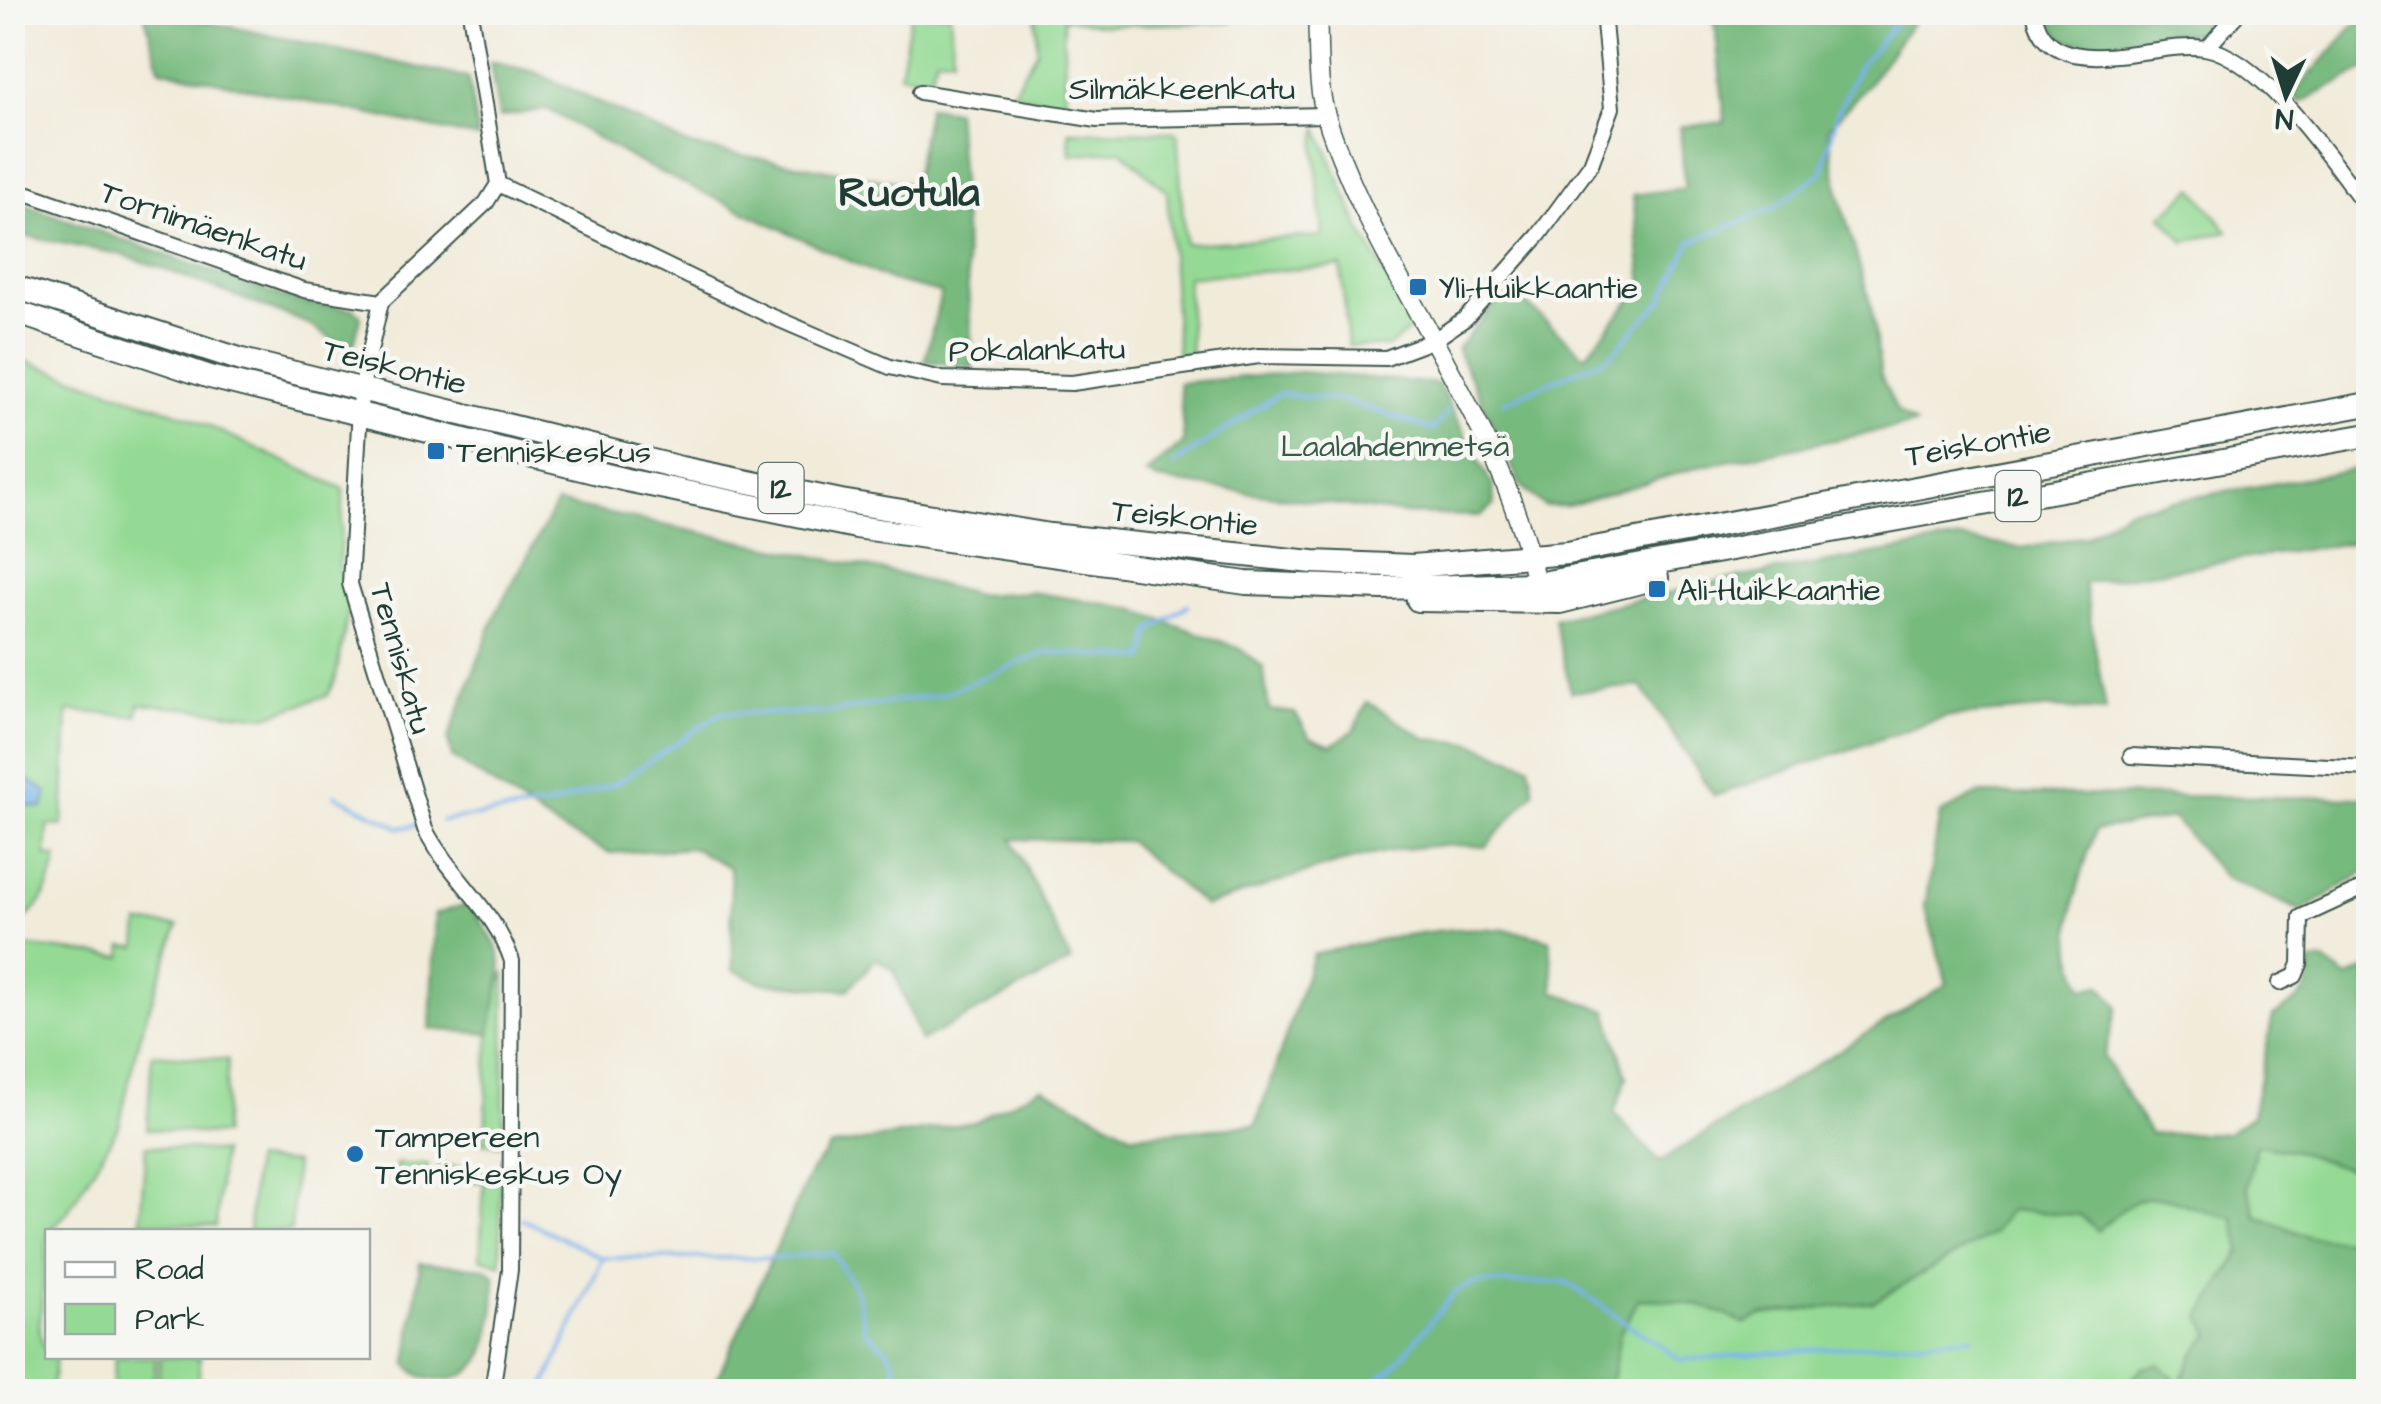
<svg xmlns="http://www.w3.org/2000/svg" width="2381" height="1404" font-family="'Architects Daughter',sans-serif">
	<style>
		.green { fill: #94da94; stroke: #5a8c64; stroke-width: 2.5 }
		.forest { fill: #77ba7e; stroke: #4b7c59; stroke-width: 2.5 }
		.water { fill: #7cb4ec; stroke: #4e7890; stroke-width: 2.5 }
		.lines { fill: none; stroke-linecap: round; stroke-linejoin: round }
		.stream { stroke: #7cb4ec; stroke-width: 4 }
		.minor-casing { stroke: #3e574d; stroke-width: 18 }
		.tertiary-casing { stroke: #3e574d; stroke-width: 21 }
		.trunk-casing { stroke: #3e574d; stroke-width: 26 }
		.minor { stroke: #fff; stroke-width: 14 }
		.tertiary { stroke: #fff; stroke-width: 18 }
		.trunk { stroke: #fff; stroke-width: 22 }
		.poi-dot { fill: #1f6fb2; stroke: #f6f6f2; stroke-width: 4 }
		.labels { text-anchor: middle; stroke-width: 9; stroke-linejoin: round; paint-order: stroke }
		.shield { fill: #f6f6f2; stroke: #60746d; stroke-width: 2.5 }
		.shield-label { font-size: 30px; font-weight: bold; fill: #1f3d34 }
		.street-label { font-size: 32px; fill: #1f3d34; stroke: #f6f6f2 }
		.poi-label { font-size: 32px; fill: #1f3d34; stroke: #f6f6f2; text-anchor: start }
		.park-label { font-size: 32px; fill: #365c47; stroke: #f6f6f2 }
		.district-label { font-size: 42px; font-weight: bold; fill: #1f3d34; stroke: #f6f6f2 }
	</style>
	<rect width="100%" height="100%" fill="#f6f6f2"/>
	<filter id="ink" filterUnits="userSpaceOnUse"><feTurbulence type="fractalNoise" baseFrequency=".01" numOctaves="2"/><feDisplacementMap in="SourceGraphic" scale="20" xChannelSelector="R" yChannelSelector="G"/><feConvolveMatrix kernelMatrix="1 2 1 2 8 2 1 2 1" color-interpolation-filters="sRGB"/></filter>
	<filter id="wash" filterUnits="userSpaceOnUse"><feTurbulence type="fractalNoise" baseFrequency=".0048" numOctaves="4" result="noise"/><feDisplacementMap in="SourceGraphic" scale="40" xChannelSelector="R" yChannelSelector="G"/><feGaussianBlur stdDeviation="2.25" result="paint"/><feColorMatrix in="noise" values="0 0 0 0 0 0 0 0 0 0 0 0 0 0 0 0 0 1.4 0 .05"/><feComposite in="paint" operator="in"/></filter>
	<g filter="url(#wash)">
		<rect width="100%" height="100%" fill="#f1ebda"/>
		<!-- green -->
		<path class="green" d="M 911,13 L 950,13 L 953,58 L 936,57 L 932,74 L 926,78 L 900,74 Z
			M 1035,13 L 1230,12 L 1231,22 L 1104,25 L 1063,18 L 1066,104 L 1012,93 L 1037,50 Z
			M 1318,128 L 1358,224 L 1408,317 L 1410,330 L 1388,347 L 1348,346 L 1341,266 L 1187,277 L 1191,357 L 1178,360 L 1167,192 L 1121,150 L 1070,155 L 1069,131 L 1177,132 L 1185,244 L 1323,236 L 1315,151 Z
			M 2193,188 L 2228,231 L 2185,242 L 2162,216 Z
			M 13,357 L 189,417 L 344,489 L 339,564 L 349,608 L 335,681 L 328,695 L 267,716 L 139,704 L 137,716 L 68,711 L 63,825 L 48,826 L 46,856 L 57,857 C 51,887 42,913 13,924 Z
			M 139,923 L 178,926 L 139,1037 L 119,1126 L 67,1213 L 48,1232 L 39,1333 L 48,1356 L 55,1358 L 52,1391 L 13,1391 L 13,945 L 122,957 L 123,946 L 137,947 Z
			M 505,971 L 503,1138 L 499,1145 L 476,1142 L 485,1139 C 488,1084 483,1023 505,971 Z
			M 152,1054 L 228,1060 L 223,1135 L 147,1129 Z
			M 2256,1144 L 2295,1151 L 2368,1175 L 2368,1242 L 2309,1237 L 2256,1215 L 2247,1186 Z
			M 146,1146 L 222,1152 L 216,1227 L 140,1221 Z
			M 254,1160 L 295,1163 L 291,1231 L 249,1231 Z
			M 396,1164 L 428,1165 L 427,1178 L 395,1175 Z
			M 439,1165 L 500,1171 L 501,1264 L 480,1258 L 484,1182 L 439,1179 Z
			M 2156,1194 L 2233,1217 L 2242,1251 L 2223,1278 L 2211,1334 L 2194,1354 L 2179,1385 L 2141,1368 L 2124,1391 L 2007,1391 L 2004,1380 L 1984,1392 L 1610,1392 L 1620,1332 L 1639,1299 C 1680,1299 1709,1305 1745,1324 L 1761,1315 L 1873,1302 L 1993,1233 L 2009,1210 L 2081,1215 Z
			M 115,1357 L 156,1357 L 153,1391 L 112,1391 Z
			M 160,1357 L 200,1357 L 198,1391 L 157,1391 Z"/>
		<!-- forest -->
		<path class="forest" d="M 2366,12 L 2368,68 L 2300,103 L 2293,94 Z
			M 144,13 L 197,13 L 199,20 L 468,78 L 478,138 L 160,69 Z
			M 1714,13 L 1919,13 L 1869,83 L 1828,129 L 1839,195 L 1871,306 L 1881,376 L 1897,411 L 1915,424 L 1702,466 L 1568,506 L 1544,506 L 1521,486 L 1457,349 L 1508,288 L 1585,356 L 1643,285 L 1633,195 L 1685,188 L 1680,127 L 1725,122 Z
			M 2046,13 L 2202,13 L 2210,29 C 2196,39 2181,32 2164,33 C 2126,37 2101,52 2062,38 Z
			M 490,62 L 535,72 L 690,146 L 913,185 L 928,107 L 956,111 L 973,367 L 925,361 L 941,293 L 892,281 L 638,162 L 547,109 L 499,117 Z
			M 12,200 L 270,292 L 303,303 L 354,309 L 361,316 L 354,344 L 345,347 L 304,322 L 164,269 L 123,255 L 13,234 Z
			M 1301,372 L 1438,384 L 1493,487 L 1494,505 L 1480,516 L 1406,514 L 1158,480 L 1146,474 L 1184,442 L 1179,383 Z
			M 2368,467 L 2368,527 L 2360,529 L 2362,541 L 2084,583 L 2106,711 L 2054,708 L 1945,717 L 1714,796 L 1641,686 L 1571,692 L 1554,619 L 1725,580 L 1960,539 L 2023,548 L 2086,536 L 2128,509 Z
			M 557,503 L 895,573 L 977,595 L 1031,592 L 1130,608 L 1239,648 L 1263,667 L 1269,710 L 1295,713 L 1310,737 L 1332,745 L 1354,730 L 1367,702 L 1427,739 L 1472,743 L 1529,765 L 1534,792 L 1486,847 C 1389,836 1295,878 1205,906 L 1128,841 L 1012,839 L 1071,961 L 921,1041 L 893,969 L 876,959 L 848,990 L 763,983 L 733,970 L 730,868 L 693,848 L 610,853 L 561,830 L 452,757 L 448,739 L 497,611 Z
			M 1979,794 L 2368,798 L 2368,870 L 2302,911 L 2225,878 L 2173,818 L 2095,830 C 2079,886 2056,933 2084,988 L 2101,985 L 2118,1006 L 2104,1057 L 2150,1134 L 2228,1133 L 2252,1116 L 2273,1016 C 2296,1003 2315,991 2309,963 L 2324,961 L 2347,978 L 2368,968 L 2368,1175 L 2295,1151 L 2256,1145 L 2247,1186 L 2256,1216 L 2309,1237 L 2368,1242 L 2368,1391 L 2124,1391 L 2141,1368 L 2159,1364 L 2180,1385 L 2194,1354 L 2211,1334 L 2201,1317 L 2241,1251 L 2233,1217 C 2168,1207 2156,1171 2098,1231 L 2080,1215 L 2009,1210 L 1993,1233 L 1873,1302 L 1761,1315 L 1745,1324 C 1709,1305 1680,1299 1639,1299 L 1620,1333 L 1610,1391 L 711,1392 L 811,1171 L 830,1147 L 974,1122 L 1042,1087 L 1133,1135 L 1256,1125 L 1313,955 C 1386,938 1478,914 1550,940 L 1554,992 L 1607,1011 L 1627,1077 L 1614,1113 L 1659,1162 L 1947,984 L 1925,906 L 1940,814 Z
			M 468,904 C 517,967 500,962 490,1034 L 430,1029 L 435,914 Z
			M 420,1263 L 486,1268 L 495,1276 C 494,1317 495,1379 441,1380 C 426,1380 415,1375 407,1364 Z"/>
		<!-- water -->
		<path class="water" d="M 12,779 L 28,780 L 47,792 L 43,808 L 13,804 Z"/>
		<g class="lines">
			<!-- stream -->
			<path class="stream" d="M 1504,402 L 1610,356 L 1662,300 L 1691,242 L 1774,208 L 1822,172 L 1837,114 L 1858,68 L 1905,12
				M 1174,464 L 1279,394 L 1346,401 L 1433,430 L 1449,410
				M 335,795 L 400,828 L 416,825
				M 442,821 L 547,806 L 617,783 L 721,713 L 823,713 L 942,694 L 1047,652 L 1145,659 L 1150,631 L 1188,605
				M 522,1219 L 603,1258 L 773,1258 L 833,1253 L 856,1290 L 865,1330 L 889,1352 L 897,1371 L 917,1392
				M 542,1392 L 603,1258
				M 1233,1392 L 1372,1383 L 1392,1369 L 1455,1292 L 1475,1283 L 1566,1282 L 1681,1360 L 1972,1337"/>
		</g>
	</g>
	<g filter="url(#ink)">
		<g class="lines">
			<defs>
				<path id="minor" d="M 470,12 L 498,184 L 486,203 L 381,302 L 361,391 L 350,584 L 425,829 C 449,876 495,910 512,961 L 510,1270 L 492,1392
					M 2034,12 C 2048,90 2156,39 2205,48 C 2263,58 2334,164 2368,209
					M 2207,48 L 2239,12
					M 920,92 L 1097,120 L 1325,115
					M 498,184 L 766,314 L 890,367 L 942,379 L 1072,383 L 1259,356 L 1386,358 L 1434,340 L 1466,318 L 1539,235 L 1591,164 L 1612,108 L 1603,12
					M 2350,186 L 2368,174
					M 12,188 L 304,290 L 381,302
					M 2131,756 L 2368,768
					M 2280,983 L 2295,976 L 2300,964 L 2301,917 L 2368,886"/>
				<path id="tertiary" d="M 1317,12 C 1319,46 1316,87 1327,119 C 1379,280 1502,416 1536,584"/>
				<path id="trunk" d="M 12,286 L 242,360 L 681,468 L 841,501 L 1050,535 L 1313,562 L 1413,566 L 1567,553 L 2368,404
					M 12,311 L 210,377 L 626,480 L 856,527 L 1246,583 L 1382,588 L 1536,584 L 2368,435
					M 1418,600 L 1560,602 L 1657,578"/>
			</defs>
			<!-- minor casing -->
			<use href="#minor" class="minor-casing"/>
			<!-- tertiary casing -->
			<use href="#tertiary" class="tertiary-casing"/>
			<!-- trunk casing -->
			<use href="#trunk" class="trunk-casing"/>
			<!-- minor -->
			<use href="#minor" class="minor"/>
			<!-- tertiary -->
			<use href="#tertiary" class="tertiary"/>
			<!-- trunk -->
			<use href="#trunk" class="trunk"/>
		</g>
	</g>
	<!-- markers -->
	<g class="poi-dot">
		<rect x="1408" y="277" width="20" height="20" rx="5"/>
		<rect x="426" y="441" width="20" height="20" rx="5"/>
		<rect x="1647" y="579" width="20" height="20" rx="5"/>
		<circle cx="355" cy="1154" r="10"/>
	</g>
	<g class="labels">
		<!-- shield labels -->
		<g class="shield">
			<rect x="758.5" y="463" width="45" height="50" rx="8"/>
			<rect x="1995.5" y="471" width="45" height="50" rx="8"/>
		</g>
		<g class="shield-label">
			<text x="781" y="498">12</text>
			<text x="2018" y="506">12</text>
		</g>
		<!-- street labels -->
		<g class="street-label">
			<text x="1182" y="99">Silmäkkeenkatu</text>
			<text transform="translate(204 225) rotate(19)" y="11">Tornimäenkatu</text>
			<text transform="translate(1037 349) rotate(-1)" y="11">Pokalankatu</text>
			<text transform="translate(395 366) rotate(14)" y="11">Teiskontie</text>
			<text transform="translate(1978 443) rotate(-10)" y="11">Teiskontie</text>
			<text transform="translate(1185 517) rotate(6)" y="11">Teiskontie</text>
			<text transform="translate(402 658) rotate(74)" y="11">Tenniskatu</text>
		</g>
		<!-- poi labels -->
		<g class="poi-label">
			<text x="1438" y="298">Yli-Huikkaantie</text>
			<text x="456" y="462">Tenniskeskus</text>
			<text x="1677" y="600">Ali-Huikkaantie</text>
			<text x="375" y="1147">Tampereen<tspan x="375" dy="37">Tenniskeskus Oy</tspan></text>
		</g>
		<!-- park labels -->
		<g class="park-label">
			<text x="1395" y="456">Laalahdenmetsä</text>
		</g>
		<!-- district labels -->
		<g class="district-label">
			<text x="909" y="206">Ruotula</text>
		</g>
	</g>
	<!-- margin -->
	<rect width="2381" height="1404" fill="none" stroke="#f6f6f2" stroke-width="50"/>
	<!-- legend -->
	<rect x="45" y="1229" width="325" height="130" fill="#f6f6f2" stroke="#a0aca6" stroke-width="2.5"/>
	<rect x="65" y="1262" width="50" height="15" fill="#ffffff" stroke="#a0aca6" stroke-width="2.5"/>
	<text x="135" y="1279" font-size="30" fill="#1f3d34">Road</text>
	<rect x="65" y="1304" width="50" height="30" fill="#94da94" stroke="#a0aca6" stroke-width="2.5"/>
	<text x="135" y="1329" font-size="30" fill="#1f3d34">Park</text>
	<!-- north arrow -->
	<g transform="translate(2286 95) rotate(184)" stroke="#f6f6f2" stroke-width="8" paint-order="stroke">
	<path d="M0-8L18 38L0 25L-18 38Z" fill="#1f3d34"/>
	<text y="-15" font-size="28" font-weight="bold" text-anchor="middle" fill="#1f3d34">N</text>
	</g>
</svg>
